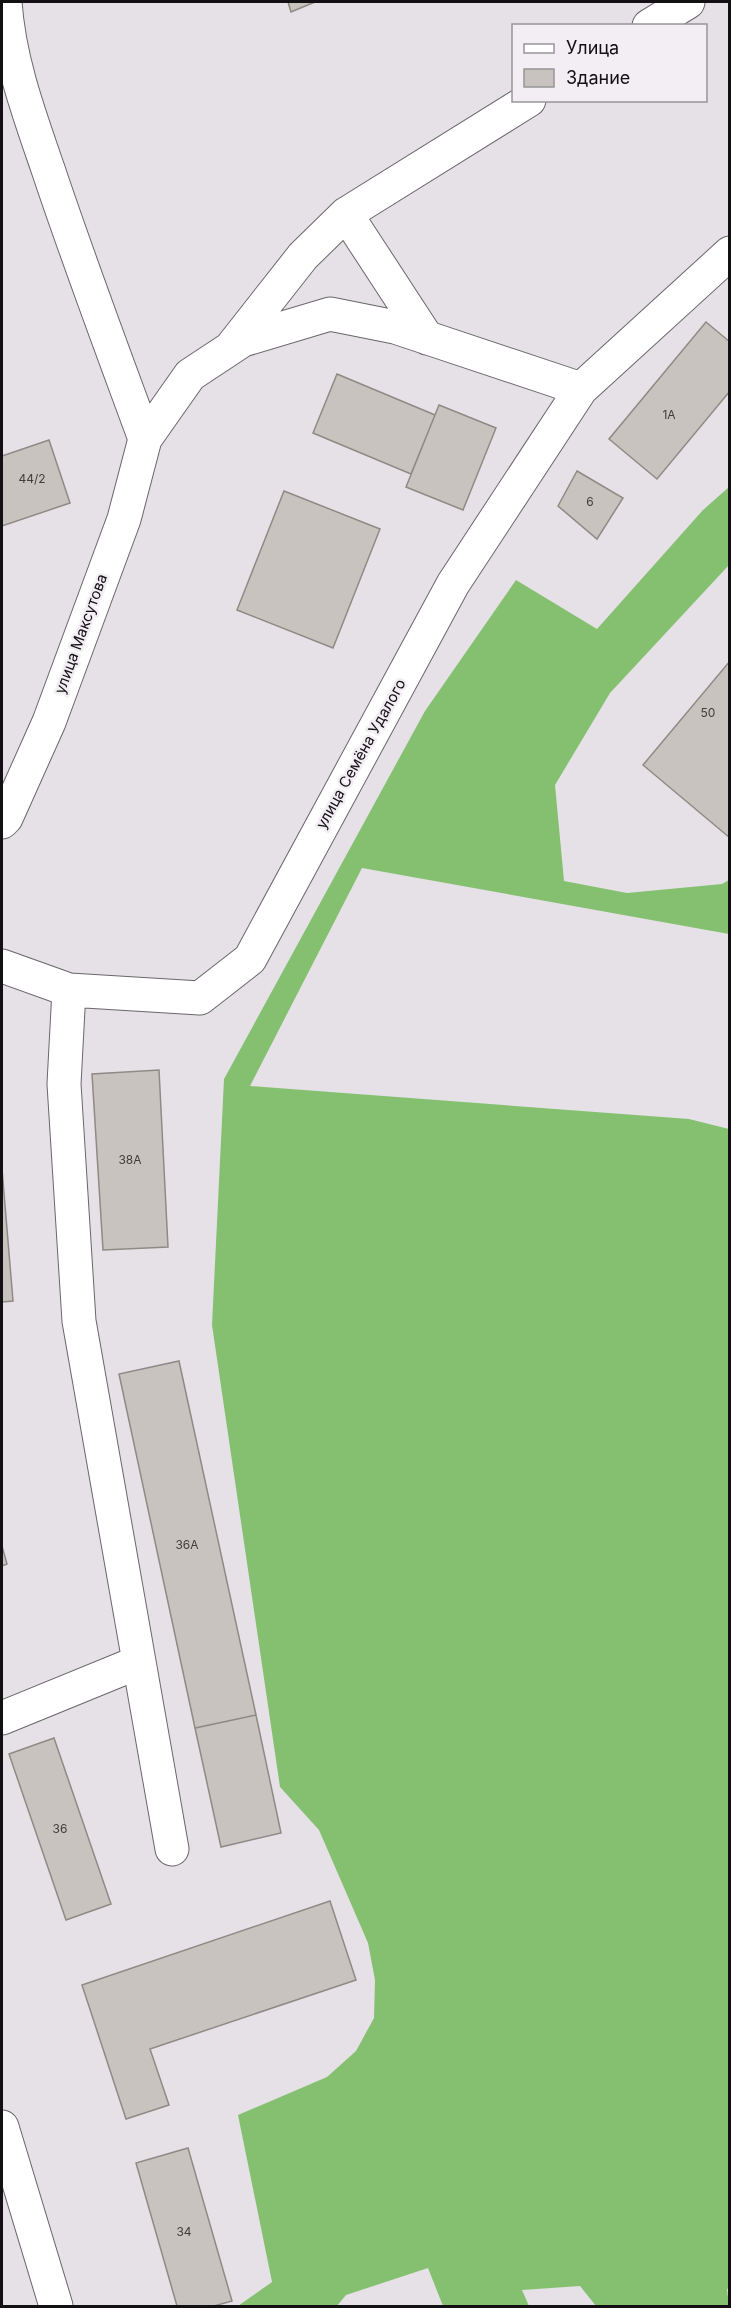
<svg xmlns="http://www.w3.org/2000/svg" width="731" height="2308" font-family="Inter,sans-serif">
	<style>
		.forest { fill: #85c071 }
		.building { fill: #c8c3be; stroke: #8e8a85; stroke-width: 1.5 }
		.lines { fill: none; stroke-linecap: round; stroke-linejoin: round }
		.minor-casing { stroke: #6a666b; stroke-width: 35 }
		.major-casing { stroke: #6a666b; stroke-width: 35 }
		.minor { stroke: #fff; stroke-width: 33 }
		.major { stroke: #fff; stroke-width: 33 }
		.labels { text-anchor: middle; stroke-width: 5; stroke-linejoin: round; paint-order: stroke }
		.number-label { font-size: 12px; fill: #403d3d }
		.street-label { font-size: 15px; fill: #121012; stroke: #f2eef3 }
	</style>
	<rect width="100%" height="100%" fill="#e5e1e6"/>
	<!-- forest -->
	<path class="forest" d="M 729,487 L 729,565 L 610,693 L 555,785 L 564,881 L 627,893 L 722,884 L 729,880 L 729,934 L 362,868 L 250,1086 L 689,1119 L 729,1129 L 730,2288 L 727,2289 L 729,2306 L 596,2306 L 580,2286 L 522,2290 L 529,2306 L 443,2306 L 428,2268 L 346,2295 L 337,2306 L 238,2306 L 272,2282 L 238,2115 L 327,2077 L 356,2051 L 374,2018 L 375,1980 L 368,1943 L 319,1830 L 280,1787 L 212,1325 L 224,1079 L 425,711 L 516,580 L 597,629 L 703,510 Z"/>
	<!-- building -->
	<path class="building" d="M 288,2 L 315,2 L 291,12 Z
		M 706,322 L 730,342 L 730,391 L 657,479 L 609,439 Z
		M 337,374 L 435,415 L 411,474 L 313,433 Z
		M 439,405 L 496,428 L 463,510 L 406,487 Z
		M 49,440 L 70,503 L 2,526 L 2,456 Z
		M 577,471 L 623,498 L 597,539 L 558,506 Z
		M 284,491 L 380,529 L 333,648 L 237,610 Z
		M 730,661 L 730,838 L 643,765 Z
		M 159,1070 L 168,1247 L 103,1250 L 92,1074 Z
		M 2,1169 L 13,1301 L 2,1302 Z
		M 179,1361 L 256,1715 L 195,1728 L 119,1374 Z
		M 2,1546 L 7,1564 L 2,1566 Z
		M 256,1715 L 281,1833 L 221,1847 L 195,1728 Z
		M 54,1738 L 111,1904 L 66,1920 L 9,1754 Z
		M 330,1901 L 356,1980 L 150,2049 L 169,2105 L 126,2119 L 82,1985 Z
		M 188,2148 L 232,2301 L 214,2306 L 177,2306 L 136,2163 Z"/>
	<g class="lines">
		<defs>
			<path id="minor" d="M 5,2 C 9,60 29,114 48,169 C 78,259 112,349 145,439
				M 649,26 L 688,2
				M 346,214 L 427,338
				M 233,345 L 303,256 L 346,214 L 529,100
				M 2,822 L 6,818 L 49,722 L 124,519 L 145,439 L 190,375 L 243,340 L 330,314 L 395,327 L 581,389
				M 2,966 L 69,990 L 200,998 L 250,959 L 453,584 L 581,389 L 730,253
				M 69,990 L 64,1084 L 79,1321 L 172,1849
				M 2,1718 L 139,1662"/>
			<path id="major" d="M 2,2127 L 56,2306"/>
		</defs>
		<!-- minor casing -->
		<use href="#minor" class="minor-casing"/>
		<!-- major casing -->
		<use href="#major" class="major-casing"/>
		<!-- minor -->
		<use href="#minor" class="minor"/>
		<!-- major -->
		<use href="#major" class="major"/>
	</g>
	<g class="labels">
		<!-- number labels -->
		<g class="number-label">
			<text x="669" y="419">1А</text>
			<text x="32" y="483">44/2</text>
			<text x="590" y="506">6</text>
			<text x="708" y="717">50</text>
			<text x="130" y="1164">38А</text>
			<text x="187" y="1549">36А</text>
			<text x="60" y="1833">36</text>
			<text x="184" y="2236">34</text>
		</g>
		<!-- street labels -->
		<g class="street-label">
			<text transform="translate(81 634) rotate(-70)" y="5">улица Максутова</text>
			<text transform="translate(361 754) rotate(-61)" y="5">улица Семёна Удалого</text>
		</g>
	</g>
	<!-- border -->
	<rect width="731" height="2308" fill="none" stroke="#121012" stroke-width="6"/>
	<!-- legend -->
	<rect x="512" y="24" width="195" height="78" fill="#f2eef3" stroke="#989599" stroke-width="1.5"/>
	<rect x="524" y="44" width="30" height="9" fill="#ffffff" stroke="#989599" stroke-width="1.5"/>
	<text x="566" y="54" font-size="18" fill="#121012">Улица</text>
	<rect x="524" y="69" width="30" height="18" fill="#c8c3be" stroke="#989599" stroke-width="1.5"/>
	<text x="566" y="84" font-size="18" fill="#121012">Здание</text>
</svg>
